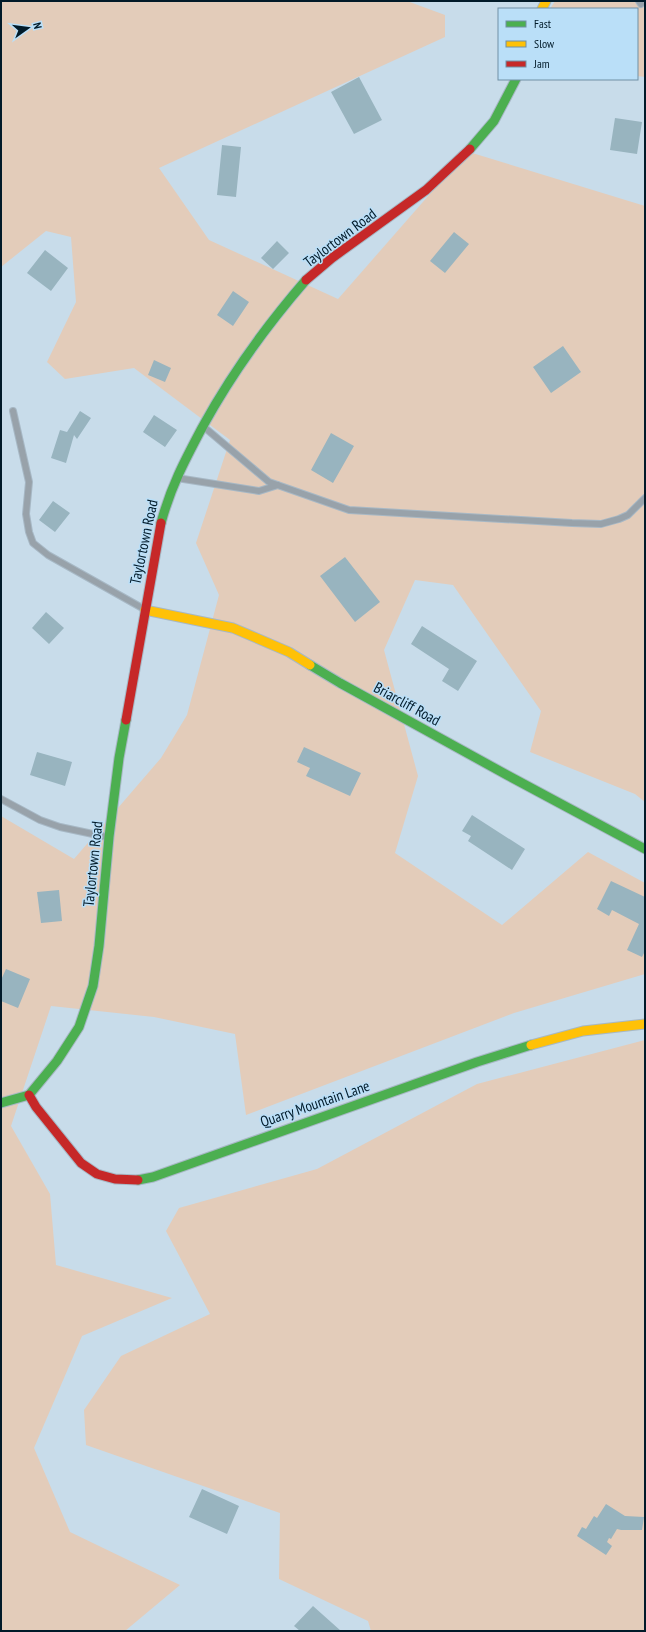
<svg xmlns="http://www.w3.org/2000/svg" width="646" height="1632" font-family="'PT Sans Narrow',sans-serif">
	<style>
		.green { fill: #e3ccba }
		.building { fill: #98b4bf }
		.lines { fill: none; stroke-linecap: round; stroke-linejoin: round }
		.lane-casing { stroke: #a7b8c5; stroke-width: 8 }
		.fast-casing { stroke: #a7b8c5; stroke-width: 11 }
		.slow-casing { stroke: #a7b8c5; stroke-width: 11 }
		.jam-casing { stroke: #a7b8c5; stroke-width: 11 }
		.lane { stroke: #98a2aa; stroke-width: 6 }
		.fast { stroke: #4caf50; stroke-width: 9 }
		.slow { stroke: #ffc107; stroke-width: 9 }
		.jam { stroke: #c62828; stroke-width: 9 }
		.labels { text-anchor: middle; stroke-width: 3; stroke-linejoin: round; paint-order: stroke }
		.street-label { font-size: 15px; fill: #011a29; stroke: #badff8 }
	</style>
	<rect width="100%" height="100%" fill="#c8dcea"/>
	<!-- green -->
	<path class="green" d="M 1,1 L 407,1 L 445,15 L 445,37 L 159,168 L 209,240 L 338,299 L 443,179 L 469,152 L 645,206 L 645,802 L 635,794 L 530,752 L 541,711 L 453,585 L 415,580 L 384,650 L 418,776 L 395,853 L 502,925 L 588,852 L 645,883 L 645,974 L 514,1013 L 246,1115 L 235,1034 L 154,1017 L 51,1006 L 11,1126 L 50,1194 L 56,1265 L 172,1298 L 82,1336 L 34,1448 L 70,1532 L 180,1585 L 125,1631 L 1,1631 L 1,816 L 74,859 L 161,758 L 187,715 L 219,595 L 196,543 L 230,440 L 134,368 L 65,379 L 47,362 L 76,302 L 71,237 L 46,231 L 1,267 Z
		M 555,1 L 645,1 L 645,77 L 637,76 L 637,9 L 550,9 Z
		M 645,1040 L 645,1631 L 371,1631 L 368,1621 L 279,1579 L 280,1513 L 86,1445 L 84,1410 L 121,1356 L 210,1314 L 166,1231 L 179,1208 L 317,1169 L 477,1084 Z"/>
	<!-- building -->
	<path class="building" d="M 359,77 L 382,120 L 354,134 L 331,92 Z
		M 615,118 L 642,122 L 637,154 L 610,150 Z
		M 222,145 L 241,147 L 236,197 L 217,195 Z
		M 454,232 L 469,244 L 445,273 L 430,261 Z
		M 277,241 L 289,253 L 273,269 L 261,258 Z
		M 45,250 L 68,268 L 51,291 L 27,273 Z
		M 233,291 L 249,302 L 233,326 L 217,315 Z
		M 563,346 L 581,372 L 551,393 L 533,367 Z
		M 154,360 L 171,368 L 165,382 L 148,375 Z
		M 80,411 L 91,418 L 77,439 L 74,435 L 66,463 L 51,458 L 60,430 L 67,432 Z
		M 154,415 L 177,430 L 165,447 L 143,432 Z
		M 331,433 L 354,446 L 333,483 L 311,470 Z
		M 53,501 L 70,513 L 55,532 L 39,520 Z
		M 345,557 L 380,602 L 355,622 L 320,576 Z
		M 46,612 L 64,628 L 49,644 L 32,628 Z
		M 422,626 L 477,661 L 458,691 L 442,681 L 449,669 L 411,644 Z
		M 304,747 L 361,773 L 350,796 L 306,776 L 310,768 L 297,762 Z
		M 37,752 L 72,762 L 65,786 L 30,775 Z
		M 472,815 L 525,849 L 512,870 L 468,841 L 471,836 L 462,831 Z
		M 611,881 L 645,897 L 645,951 L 642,957 L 627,950 L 639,924 L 612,910 L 609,916 L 597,909 Z
		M 59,890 L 62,921 L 41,923 L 37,892 Z
		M 6,969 L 30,979 L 18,1008 L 1,1001 L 1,980 Z
		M 202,1489 L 239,1506 L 227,1534 L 189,1517 Z
		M 606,1504 L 625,1516 L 644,1517 L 642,1530 L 621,1530 L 617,1529 L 611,1539 L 609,1538 L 607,1542 L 612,1546 L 606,1555 L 577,1536 L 582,1527 L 586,1529 L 594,1516 L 597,1518 Z
		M 313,1606 L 341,1631 L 300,1631 L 294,1626 Z"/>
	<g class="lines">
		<defs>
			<path id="lane" d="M 639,1 L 641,4
				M 13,411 L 29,482 L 26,514 L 29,532 L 33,543 L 48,555 L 144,609
				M 204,427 L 269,482 L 349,510 L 572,523 L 601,524 L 619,519 L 628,515 L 645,498
				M 177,478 L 259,491 L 278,485
				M 1,799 L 40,820 L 60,827 L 107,837"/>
			<path id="fast" d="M 470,149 L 494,121 L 516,79
				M 161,523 C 171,486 185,460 203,426 C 232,373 267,325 306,280
				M 310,665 L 340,683 L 507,775 L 645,849
				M 1,1103 L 29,1095 L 57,1061 L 79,1027 L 93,986 L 99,946 L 109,837 L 119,758 L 126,720
				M 138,1180 L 153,1177 L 477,1062 L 531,1045"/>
			<path id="slow" d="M 542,9 L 546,1
				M 145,610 L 233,628 L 289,652 L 310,665
				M 531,1045 L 583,1031 L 645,1024"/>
			<path id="jam" d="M 306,280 L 332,258 L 426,190 L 470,149
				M 126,720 L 161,523
				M 29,1095 L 36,1107 L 81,1163 L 97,1174 L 115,1179 L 138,1180"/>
		</defs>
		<!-- lane casing -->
		<use href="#lane" class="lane-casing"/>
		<!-- fast casing -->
		<use href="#fast" class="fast-casing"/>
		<!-- slow casing -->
		<use href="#slow" class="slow-casing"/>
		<!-- jam casing -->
		<use href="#jam" class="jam-casing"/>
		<!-- lane -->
		<use href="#lane" class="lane"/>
		<!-- fast -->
		<use href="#fast" class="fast"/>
		<!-- slow -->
		<use href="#slow" class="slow"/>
		<!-- jam -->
		<use href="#jam" class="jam"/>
	</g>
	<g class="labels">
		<!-- street labels -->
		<g class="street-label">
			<text transform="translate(340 238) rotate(-37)" y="5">Taylortown Road</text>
			<text transform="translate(144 542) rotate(-78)" y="5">Taylortown Road</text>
			<text transform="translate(407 704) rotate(29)" y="5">Briarcliff Road</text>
			<text transform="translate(93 864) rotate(-84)" y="5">Taylortown Road</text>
			<text transform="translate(315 1104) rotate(-19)" y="5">Quarry Mountain Lane</text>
		</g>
	</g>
	<!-- border -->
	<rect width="646" height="1632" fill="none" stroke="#011a29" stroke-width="4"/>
	<!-- legend -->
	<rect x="498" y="8" width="140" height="72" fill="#badff8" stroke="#7090a5"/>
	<rect x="506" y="21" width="20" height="6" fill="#4caf50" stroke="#7090a5"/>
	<text x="534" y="28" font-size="12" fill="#011a29">Fast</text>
	<rect x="506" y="41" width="20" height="6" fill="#ffc107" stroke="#7090a5"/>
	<text x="534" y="48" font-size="12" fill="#011a29">Slow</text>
	<rect x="506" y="61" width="20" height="6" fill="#c62828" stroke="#7090a5"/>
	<text x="534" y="68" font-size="12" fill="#011a29">Jam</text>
	<!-- north arrow -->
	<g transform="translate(28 28) rotate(76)" stroke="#badff8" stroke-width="3" paint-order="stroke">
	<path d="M0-3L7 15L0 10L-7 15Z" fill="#011a29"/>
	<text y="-6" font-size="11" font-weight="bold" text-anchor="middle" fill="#011a29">N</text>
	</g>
</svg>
